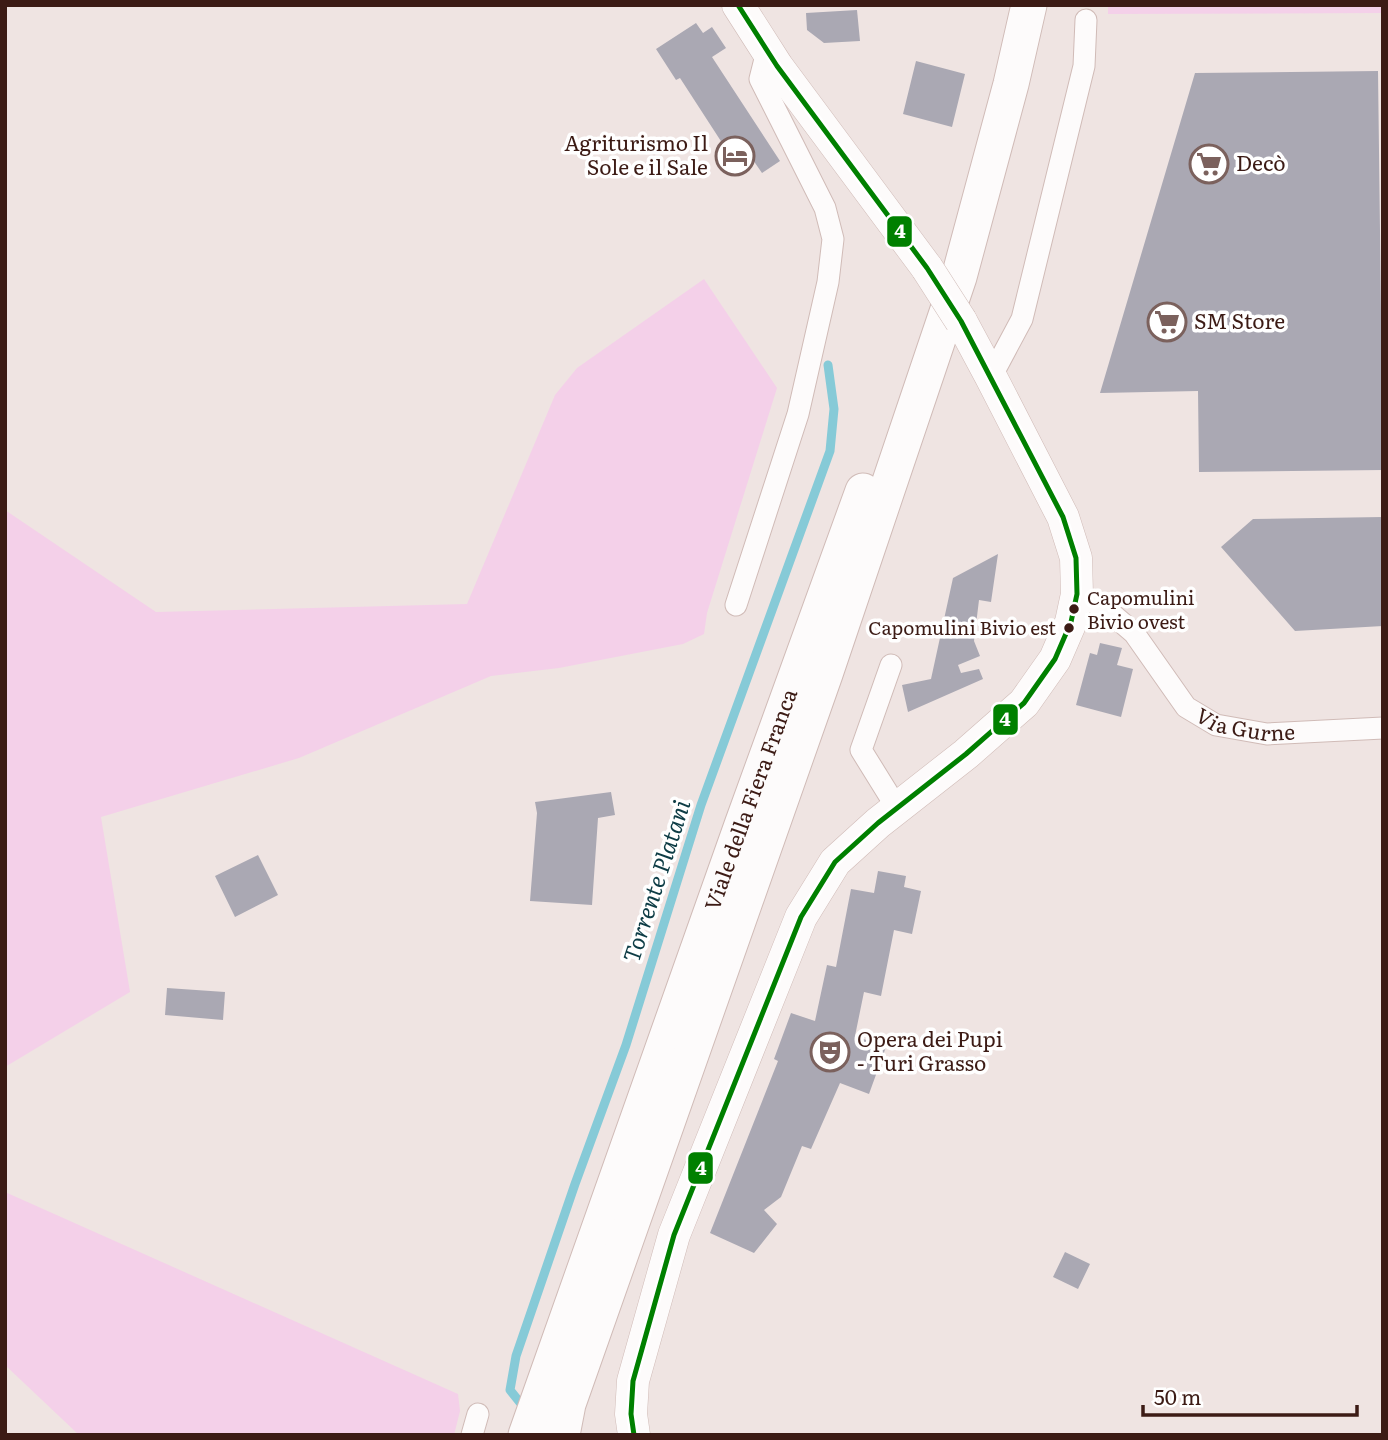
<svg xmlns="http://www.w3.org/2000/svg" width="1388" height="1440" font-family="Literata,serif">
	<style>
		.green { fill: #f4d0e9 }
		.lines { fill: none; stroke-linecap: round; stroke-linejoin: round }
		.stream { stroke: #86cad7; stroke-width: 9 }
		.building { fill: #aaa8b3 }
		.minor-casing { stroke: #d0bbb7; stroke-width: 23 }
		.secondary-casing { stroke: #d0bbb7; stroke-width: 33 }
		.primary-casing { stroke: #d0bbb7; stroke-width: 37 }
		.minor { stroke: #fdfbfb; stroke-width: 21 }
		.secondary { stroke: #fdfbfb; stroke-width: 32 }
		.primary { stroke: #fdfbfb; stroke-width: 35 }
		.secondary-bridge-casing { stroke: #d0bbb7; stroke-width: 33; stroke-linecap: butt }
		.secondary-bridge { stroke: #fdfbfb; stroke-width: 32 }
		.bus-1-casing { stroke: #fff; stroke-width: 10 }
		.bus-1 { stroke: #008000; stroke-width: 5 }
		.bus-dot { fill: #3c1b15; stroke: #fff; stroke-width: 2.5 }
		.labels { text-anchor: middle; stroke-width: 7; stroke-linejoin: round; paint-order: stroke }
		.bus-label { font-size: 19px; fill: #3c1b15; stroke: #fff; text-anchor: start }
		.poi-label { font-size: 21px; fill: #3c1b15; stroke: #fff; text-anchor: start }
		.street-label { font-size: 21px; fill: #3c1b15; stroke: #fff }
		.water-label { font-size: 23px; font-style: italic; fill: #0d3c45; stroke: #fff }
		.line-badge { stroke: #fff; stroke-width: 2.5 }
		.badge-label { font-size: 19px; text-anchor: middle; font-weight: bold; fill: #fff }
	</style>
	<rect width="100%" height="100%" fill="#efe4e2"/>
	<!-- green -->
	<path class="green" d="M 1108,5 L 1383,5 L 1383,13 L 1108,14 Z
		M 704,279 L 777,388 L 707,613 L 704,634 L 683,644 L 559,668 L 491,676 L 299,758 L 101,817 L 130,992 L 5,1067 L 5,510 L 156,612 L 467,604 L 555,395 L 577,368 Z
		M 5,1192 L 458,1394 L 460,1411 L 454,1435 L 79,1435 L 5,1365 Z"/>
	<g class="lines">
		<!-- stream -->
		<path class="stream" d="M 522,1405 L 510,1390 L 516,1356 L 575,1184 L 626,1045 L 701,805 L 830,451 L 834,409 L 828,365"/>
	</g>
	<!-- building -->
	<path class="building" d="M 857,10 L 860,41 L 824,43 L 807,30 L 806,13 Z
		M 696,23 L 703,33 L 712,27 L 726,48 L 712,57 L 780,161 L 762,173 L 753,160 L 739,169 L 680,78 L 676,80 L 656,49 Z
		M 916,61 L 965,74 L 952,127 L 903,114 Z
		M 1378,71 L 1383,470 L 1199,472 L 1198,391 L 1100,393 L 1195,73 Z
		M 1383,517 L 1383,626 L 1295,631 L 1221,547 L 1253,519 Z
		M 998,554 L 991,602 L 979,600 L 974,641 L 980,656 L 958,665 L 961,673 L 979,669 L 983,679 L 908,712 L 902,685 L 931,679 L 953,578 Z
		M 1100,643 L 1122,648 L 1117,665 L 1133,669 L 1121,717 L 1076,705 L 1090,653 L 1097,655 Z
		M 611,792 L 615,815 L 598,818 L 592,905 L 530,901 L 537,813 L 535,802 Z
		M 258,855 L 278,895 L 235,917 L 215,876 Z
		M 878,871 L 906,876 L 904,887 L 921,891 L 912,934 L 894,930 L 881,996 L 864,992 L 855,1036 L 886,1047 L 869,1094 L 840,1083 L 811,1149 L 802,1146 L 781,1197 L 764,1210 L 777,1224 L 754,1253 L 710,1233 L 778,1061 L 774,1059 L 791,1013 L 815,1021 L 827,965 L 836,967 L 851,889 L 874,893 Z
		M 167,988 L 225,992 L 223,1020 L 165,1015 Z
		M 1065,1252 L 1090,1264 L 1078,1289 L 1053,1277 Z"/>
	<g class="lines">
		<defs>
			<g id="minor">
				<path d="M 991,377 L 1022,319 L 1084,66 L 1086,20"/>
				<path id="s1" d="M 1077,594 L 1106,609 L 1134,633 L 1186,707 L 1216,725 L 1267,734 L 1383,728"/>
				<path d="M 736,605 L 798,414 L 828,282 L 833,239 L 825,208 L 760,79 L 767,51"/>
				<path d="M 891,665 L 861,750 L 897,808"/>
				<path d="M 472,1435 L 478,1414"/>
			</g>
			<path id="secondary" d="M 738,5 L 777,66 L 927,268
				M 634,1435 L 631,1414 L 633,1381 L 674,1235 L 801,917 L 835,862 L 878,823 L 966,754 L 1024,703 L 1055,659 L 1071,622 L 1077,594 L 1076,558 L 1063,517 L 991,377 L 961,321"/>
			<g id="primary">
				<path id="s2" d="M 526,1435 L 742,825 L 863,491"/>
				<path d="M 562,1435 L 568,1404 L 825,674 L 959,277 L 1011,84 L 1029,5"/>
			</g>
		</defs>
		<!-- minor casing -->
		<use href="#minor" class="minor-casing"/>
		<!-- secondary casing -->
		<use href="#secondary" class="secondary-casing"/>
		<!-- primary casing -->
		<use href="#primary" class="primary-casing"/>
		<!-- minor -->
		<use href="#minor" class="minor"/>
		<!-- secondary -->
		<use href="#secondary" class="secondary"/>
		<!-- primary -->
		<use href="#primary" class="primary"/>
		<defs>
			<path id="secondary-bridge" d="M 927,268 L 961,321"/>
		</defs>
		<!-- secondary-bridge casing -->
		<use href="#secondary-bridge" class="secondary-bridge-casing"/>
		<!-- secondary-bridge -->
		<use href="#secondary-bridge" class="secondary-bridge"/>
		<defs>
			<path id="bus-1" d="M 634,1435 L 631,1414 L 633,1381 L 674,1235 L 801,917 L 835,862 L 878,823 L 966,754 L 1024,703 L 1055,659 L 1071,622 L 1077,594 L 1076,558 L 1063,517 L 961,321 L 927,268 L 777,66 L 738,5"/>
		</defs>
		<!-- bus-1 casing -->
		<use href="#bus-1" class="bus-1-casing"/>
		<!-- bus-1 -->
		<use href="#bus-1" class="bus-1"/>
	</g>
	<!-- icons -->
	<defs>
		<symbol id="hotel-ring" viewBox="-11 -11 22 22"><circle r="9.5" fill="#fff" stroke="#7b615d" stroke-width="1.5"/><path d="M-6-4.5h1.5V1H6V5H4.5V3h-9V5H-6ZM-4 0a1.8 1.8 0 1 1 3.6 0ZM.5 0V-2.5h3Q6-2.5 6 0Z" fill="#7b615d"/></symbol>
		<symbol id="supermarket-ring" viewBox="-11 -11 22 22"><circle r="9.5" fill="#fff" stroke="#7b615d" stroke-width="1.5"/><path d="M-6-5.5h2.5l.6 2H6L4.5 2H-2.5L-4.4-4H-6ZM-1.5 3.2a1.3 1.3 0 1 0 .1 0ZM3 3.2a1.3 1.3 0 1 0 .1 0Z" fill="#7b615d"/></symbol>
		<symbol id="theatre-ring" viewBox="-11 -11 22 22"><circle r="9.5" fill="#fff" stroke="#7b615d" stroke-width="1.5"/><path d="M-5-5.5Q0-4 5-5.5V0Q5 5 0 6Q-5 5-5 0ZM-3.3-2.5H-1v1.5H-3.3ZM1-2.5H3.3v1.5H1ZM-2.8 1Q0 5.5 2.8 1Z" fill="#7b615d"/></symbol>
	</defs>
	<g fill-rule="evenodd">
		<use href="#hotel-ring" x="713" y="134" width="44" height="44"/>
		<use href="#supermarket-ring" x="1187" y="142" width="44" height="44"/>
		<use href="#supermarket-ring" x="1145" y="300" width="44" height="44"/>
		<use href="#theatre-ring" x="808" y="1030" width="44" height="44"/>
	</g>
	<!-- markers -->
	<g class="bus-dot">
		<circle cx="1074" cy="609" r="6"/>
		<circle cx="1069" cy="628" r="6"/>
	</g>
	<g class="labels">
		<!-- bus labels -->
		<g class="bus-label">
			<text x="1087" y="605">Capomulini<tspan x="1087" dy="24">Bivio ovest</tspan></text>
			<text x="1056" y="635" text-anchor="end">Capomulini Bivio est</text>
		</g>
		<!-- poi labels -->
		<g class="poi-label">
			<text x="708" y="151" text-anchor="end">Agriturismo Il<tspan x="708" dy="24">Sole e il Sale</tspan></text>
			<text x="1236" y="171">Decò</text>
			<text x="1194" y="329">SM Store</text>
			<text x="857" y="1047">Opera dei Pupi<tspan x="857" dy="24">- Turi Grasso</tspan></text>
		</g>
		<!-- street labels -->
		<g class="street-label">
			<text dy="7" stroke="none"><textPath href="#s1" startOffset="224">Via Gurne</textPath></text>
			<text dy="7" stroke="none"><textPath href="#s2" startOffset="674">Viale della Fiera Franca</textPath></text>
		</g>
		<!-- water labels -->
		<g class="water-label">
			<text transform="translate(657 881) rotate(-72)" y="8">Torrente Platani</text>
		</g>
	</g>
	<g class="line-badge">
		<rect x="886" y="215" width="27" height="33" rx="7" fill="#008000"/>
		<rect x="992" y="703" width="27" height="33" rx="7" fill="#008000"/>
		<rect x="687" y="1151" width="27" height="34" rx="7" fill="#008000"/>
	</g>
	<g class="badge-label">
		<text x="900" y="238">4</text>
		<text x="1005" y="726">4</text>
		<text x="701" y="1175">4</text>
	</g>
	<!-- border -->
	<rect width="1388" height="1440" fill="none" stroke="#3c1b15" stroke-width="14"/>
	<!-- scale -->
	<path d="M1143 1405v10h214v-10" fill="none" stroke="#3c1b15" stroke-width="3.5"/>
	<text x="1154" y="1405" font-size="21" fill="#3c1b15" stroke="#ffffff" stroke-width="5" paint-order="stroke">50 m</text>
</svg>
